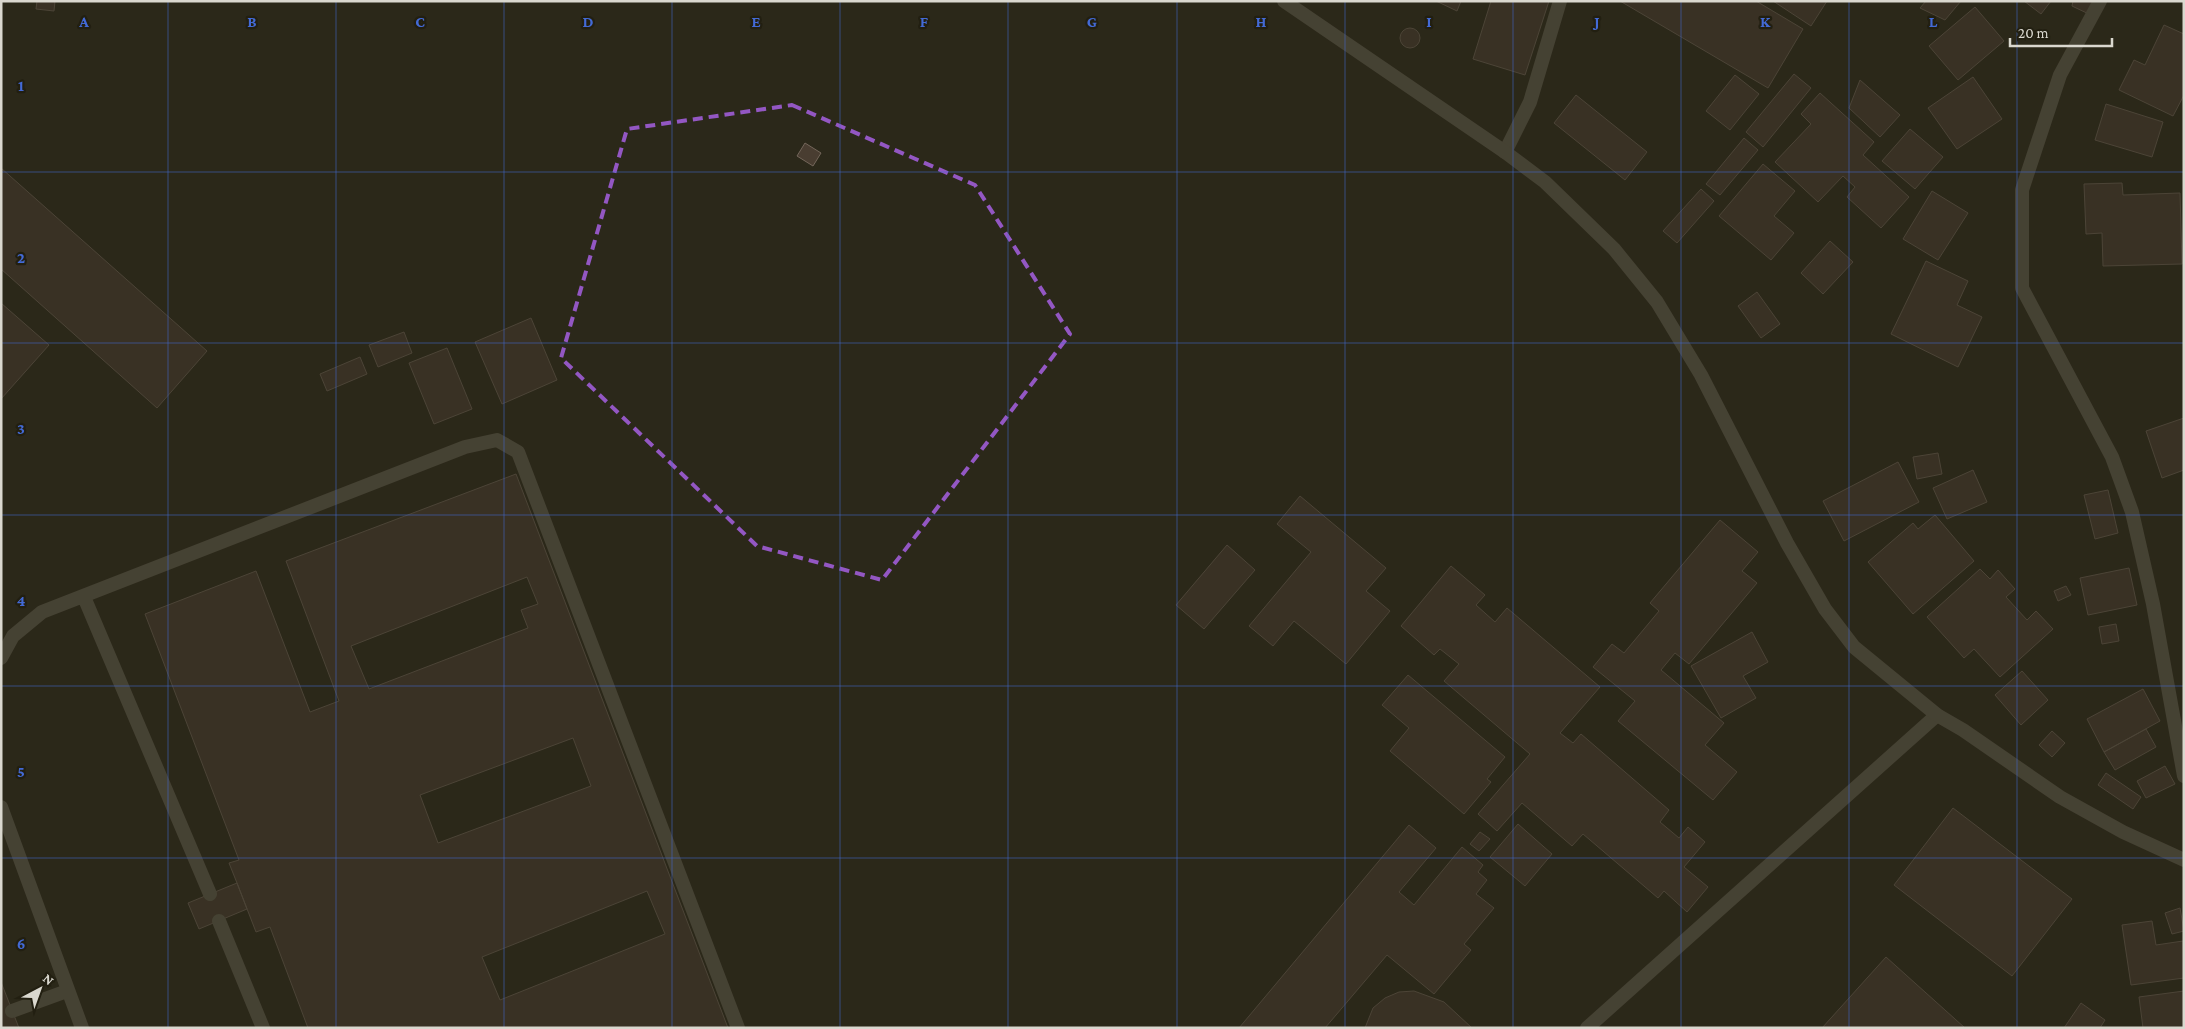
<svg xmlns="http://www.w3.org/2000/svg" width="2185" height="1029" font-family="'Crimson Pro',serif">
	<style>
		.building { fill: #493d31; stroke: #73665a; fill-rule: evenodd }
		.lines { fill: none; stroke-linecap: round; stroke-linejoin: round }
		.service { stroke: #656252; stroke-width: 14 }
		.minor { stroke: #656252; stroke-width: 14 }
		.tertiary { stroke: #656252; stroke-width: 14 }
		.marked { fill: none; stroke: #9357c3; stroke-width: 4; stroke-dasharray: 10 6; stroke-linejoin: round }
		.grid { fill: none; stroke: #436ad6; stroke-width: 1; stroke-opacity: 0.55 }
		.grid-label { font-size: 16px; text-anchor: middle; font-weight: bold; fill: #436ad6; stroke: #221f11; stroke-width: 4.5; stroke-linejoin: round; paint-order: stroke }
	</style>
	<rect width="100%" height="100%" fill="#2b281a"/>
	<!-- building -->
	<path class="building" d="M 37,1 L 55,1 L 54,11 L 36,9 Z
		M 1436,1 L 1461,1 L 1457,11 Z
		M 1491,1 L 1549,1 L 1525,75 L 1473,59 Z
		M 1620,1 L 1756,1 L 1803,29 L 1768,88 Z
		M 1773,1 L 1827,1 L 1811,26 Z
		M 1926,1 L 1961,1 L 1945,20 L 1920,8 Z
		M 2024,1 L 2051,1 L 2041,14 Z
		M 2073,1 L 2100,1 L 2093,16 L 2072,6 Z
		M 1975,7 L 2004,41 L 1958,80 L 1929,46 Z
		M 2164,25 L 2184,34 L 2184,95 L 2173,116 L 2119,90 L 2134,60 L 2145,65 Z
		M1400 38a10 10 0 1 1 20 0a10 10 0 1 1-20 0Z
		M 1794,74 L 1811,88 L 1763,147 L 1746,132 Z
		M 1735,75 L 1759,94 L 1730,130 L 1706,111 Z
		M 1973,77 L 2002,119 L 1957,149 L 1928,108 Z
		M 1860,80 L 1900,115 L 1880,137 L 1849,108 Z
		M 1820,93 L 1874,142 L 1863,155 L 1909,197 L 1881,228 L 1847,197 L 1855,187 L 1843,176 L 1818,202 L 1775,162 L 1811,124 L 1801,114 Z
		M 1576,95 L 1647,152 L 1625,180 L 1554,123 Z
		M 2106,104 L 2163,122 L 2152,157 L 2095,140 Z
		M 1910,129 L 1943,157 L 1915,189 L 1882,161 Z
		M 1744,138 L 1758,150 L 1720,195 L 1706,184 Z
		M 805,143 L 821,153 L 813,166 L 797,156 Z
		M 1763,164 L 1795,191 L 1774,216 L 1794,233 L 1771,260 L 1719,216 Z
		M 1,168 L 207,351 L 157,408 L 1,269 Z
		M 2122,183 L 2123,195 L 2180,193 L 2182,264 L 2103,266 L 2102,233 L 2086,234 L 2084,184 Z
		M 1701,189 L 1714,201 L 1677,243 L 1663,231 Z
		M 1932,191 L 1968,213 L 1938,260 L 1903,239 Z
		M 1830,241 L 1853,262 L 1823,294 L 1801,273 Z
		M 1926,261 L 1968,281 L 1957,305 L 1982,317 L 1958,367 L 1891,334 Z
		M 1757,292 L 1780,324 L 1761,338 L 1738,306 Z
		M 1,303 L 49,345 L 1,399 Z
		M 531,318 L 557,380 L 502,404 L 475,342 Z
		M 404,332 L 412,353 L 378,367 L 369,345 Z
		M 447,348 L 472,409 L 434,424 L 409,363 Z
		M 360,357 L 367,374 L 327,391 L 320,374 Z
		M 2184,418 L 2184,470 L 2162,478 L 2146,431 Z
		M 1938,453 L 1942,474 L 1917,479 L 1913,457 Z
		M 1898,462 L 1919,502 L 1844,541 L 1823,501 Z
		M 1973,470 L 1987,502 L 1947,519 L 1933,488 Z
		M 516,474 L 728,1028 L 308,1028 L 270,927 L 256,932 L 237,883 L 229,863 L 239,860 L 145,614 L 256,571 L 310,712 L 339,701 L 286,561 ZM 527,577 L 538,604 L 521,610 L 528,628 L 369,689 L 351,646 ZM 573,738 L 591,786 L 438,843 L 420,795 ZM 647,891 L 665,934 L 500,1000 L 482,957 Z
		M 2108,490 L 2118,533 L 2095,539 L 2084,495 Z
		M 1300,496 L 1386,568 L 1366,591 L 1390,611 L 1346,664 L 1294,621 L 1273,646 L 1249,626 L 1311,552 L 1277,524 Z
		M 1935,515 L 1974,561 L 1913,614 L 1868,562 L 1913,523 L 1918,529 Z
		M 1720,520 L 1758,552 L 1742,571 L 1757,583 L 1689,664 L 1675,653 L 1661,670 L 1724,723 L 1705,745 L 1737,772 L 1713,800 L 1618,721 L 1635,701 L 1593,667 L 1612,644 L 1624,653 L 1659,611 L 1650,603 Z
		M 1227,545 L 1255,570 L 1204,629 L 1176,605 Z
		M 1451,566 L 1485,595 L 1476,605 L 1495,622 L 1507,608 L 1600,687 L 1560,733 L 1573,743 L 1581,734 L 1669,810 L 1660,822 L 1679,838 L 1688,827 L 1705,842 L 1684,867 L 1708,887 L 1687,912 L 1664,891 L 1658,898 L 1583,834 L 1572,846 L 1522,803 L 1497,831 L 1478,814 L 1530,754 L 1444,681 L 1459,664 L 1440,649 L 1434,655 L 1401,626 Z
		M 2129,568 L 2137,605 L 2088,615 L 2080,578 Z
		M 1980,569 L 1990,579 L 1998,570 L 2015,589 L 2006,597 L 2027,620 L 2036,611 L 2053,629 L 2000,677 L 1974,649 L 1964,658 L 1927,617 Z
		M 2066,586 L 2071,595 L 2058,601 L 2054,591 Z
		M 2116,624 L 2119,641 L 2102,644 L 2099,627 Z
		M 1752,632 L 1768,662 L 1743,676 L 1756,698 L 1721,718 L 1691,666 Z
		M 2022,671 L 2048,700 L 2021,725 L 1995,695 Z
		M 1408,675 L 1505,757 L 1487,779 L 1491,782 L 1464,814 L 1390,751 L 1409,728 L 1382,705 Z
		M 2143,689 L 2160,721 L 2104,752 L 2087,719 Z
		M 2146,729 L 2156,747 L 2115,770 L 2104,752 Z
		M 2052,731 L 2065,743 L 2052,757 L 2039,745 Z
		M 2165,766 L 2175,784 L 2146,798 L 2137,781 Z
		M 2106,773 L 2141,797 L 2133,809 L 2098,785 Z
		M 1953,808 L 2072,899 L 2012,976 L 1894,885 Z
		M 1518,824 L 1552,854 L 1525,886 L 1490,857 Z
		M 1409,825 L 1436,848 L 1399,892 L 1414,905 L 1462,847 L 1483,865 L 1478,872 L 1487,880 L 1476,894 L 1494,908 L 1464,944 L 1471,950 L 1434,994 L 1387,955 L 1325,1028 L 1239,1028 Z
		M 1480,832 L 1490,839 L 1479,851 L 1470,844 Z
		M 237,883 L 247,909 L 199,929 L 188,903 Z
		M 2180,908 L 2184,931 L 2172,934 L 2165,913 Z
		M 2152,921 L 2156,945 L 2183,941 L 2184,978 L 2131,985 L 2122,925 Z
		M 1886,957 L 1965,1028 L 1822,1028 Z
		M 1,982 L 19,1028 L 1,1028 Z
		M 1414,991 L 1444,1002 L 1472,1028 L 1365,1028 L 1373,1008 L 1385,998 L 1399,992 Z
		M 2184,991 L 2184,1028 L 2143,1028 L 2139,997 Z
		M 2081,1003 L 2105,1020 L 2100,1028 L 2064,1028 Z"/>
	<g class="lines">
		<!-- service -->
		<path class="service" d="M 84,597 L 210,894
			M 1,658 L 13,636 L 42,612 L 465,447 L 497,440 L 518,452 L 738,1028
			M 1,807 L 82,1028
			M 219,921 L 263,1028
			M 12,1011 L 67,991"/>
		<!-- minor -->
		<path class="minor" d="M 2100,1 L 2060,75 L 2022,190 L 2022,288 L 2112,457 L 2132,512 L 2153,604 L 2184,776
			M 1505,152 L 1530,102 L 1560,1
			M 1587,1028 L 1937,715"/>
		<!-- tertiary -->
		<path class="tertiary" d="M 1284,1 L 1505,152 L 1545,182 L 1614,249 L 1657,302 L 1701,375 L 1787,543 L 1825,609 L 1854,647 L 1937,715 L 1963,730 L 2060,797 L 2123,832 L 2184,860"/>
	</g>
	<!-- marked area -->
	<path d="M0 0H2185V1029H0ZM 792,105 L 975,185 L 1070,334 L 882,580 L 757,546 L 561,358 L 627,129 Z" fill="#2b281a" fill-opacity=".55" fill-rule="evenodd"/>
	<path class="marked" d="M 792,105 L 975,185 L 1070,334 L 882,580 L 757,546 L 561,358 L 627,129 Z"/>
	<!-- grid -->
	<path class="grid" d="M 168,1 L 168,1028M 336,1 L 336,1028M 504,1 L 504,1028M 672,1 L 672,1028M 840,1 L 840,1028M 1008,1 L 1008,1028M 1177,1 L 1177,1028M 1345,1 L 1345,1028M 1513,1 L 1513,1028M 1681,1 L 1681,1028M 1849,1 L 1849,1028M 2017,1 L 2017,1028M 1,172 L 2184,172M 1,343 L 2184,343M 1,515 L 2184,515M 1,686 L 2184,686M 1,858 L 2184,858"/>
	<g class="grid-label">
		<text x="84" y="27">A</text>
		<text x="252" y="27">B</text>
		<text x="420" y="27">C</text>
		<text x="588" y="27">D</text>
		<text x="756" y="27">E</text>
		<text x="924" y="27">F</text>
		<text x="1092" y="27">G</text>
		<text x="1261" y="27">H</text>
		<text x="1429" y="27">I</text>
		<text x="1597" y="27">J</text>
		<text x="1765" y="27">K</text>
		<text x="1933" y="27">L</text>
		<text x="21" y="91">1</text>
		<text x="21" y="263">2</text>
		<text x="21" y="434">3</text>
		<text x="21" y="606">4</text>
		<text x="21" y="777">5</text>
		<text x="21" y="949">6</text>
	</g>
	<!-- border -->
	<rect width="2185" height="1029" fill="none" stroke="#dad8cf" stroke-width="5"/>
	<!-- north arrow -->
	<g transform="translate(40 989) rotate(41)" stroke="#221f11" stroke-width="4" paint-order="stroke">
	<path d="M0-4L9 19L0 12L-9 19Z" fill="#dad8cf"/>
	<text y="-8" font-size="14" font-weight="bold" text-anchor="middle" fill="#dad8cf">N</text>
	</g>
	<!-- scale -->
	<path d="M2010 38v8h102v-8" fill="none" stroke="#dad8cf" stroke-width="2.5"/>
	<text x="2018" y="38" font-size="15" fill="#dad8cf" stroke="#221f11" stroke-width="4" paint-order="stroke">20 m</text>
</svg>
